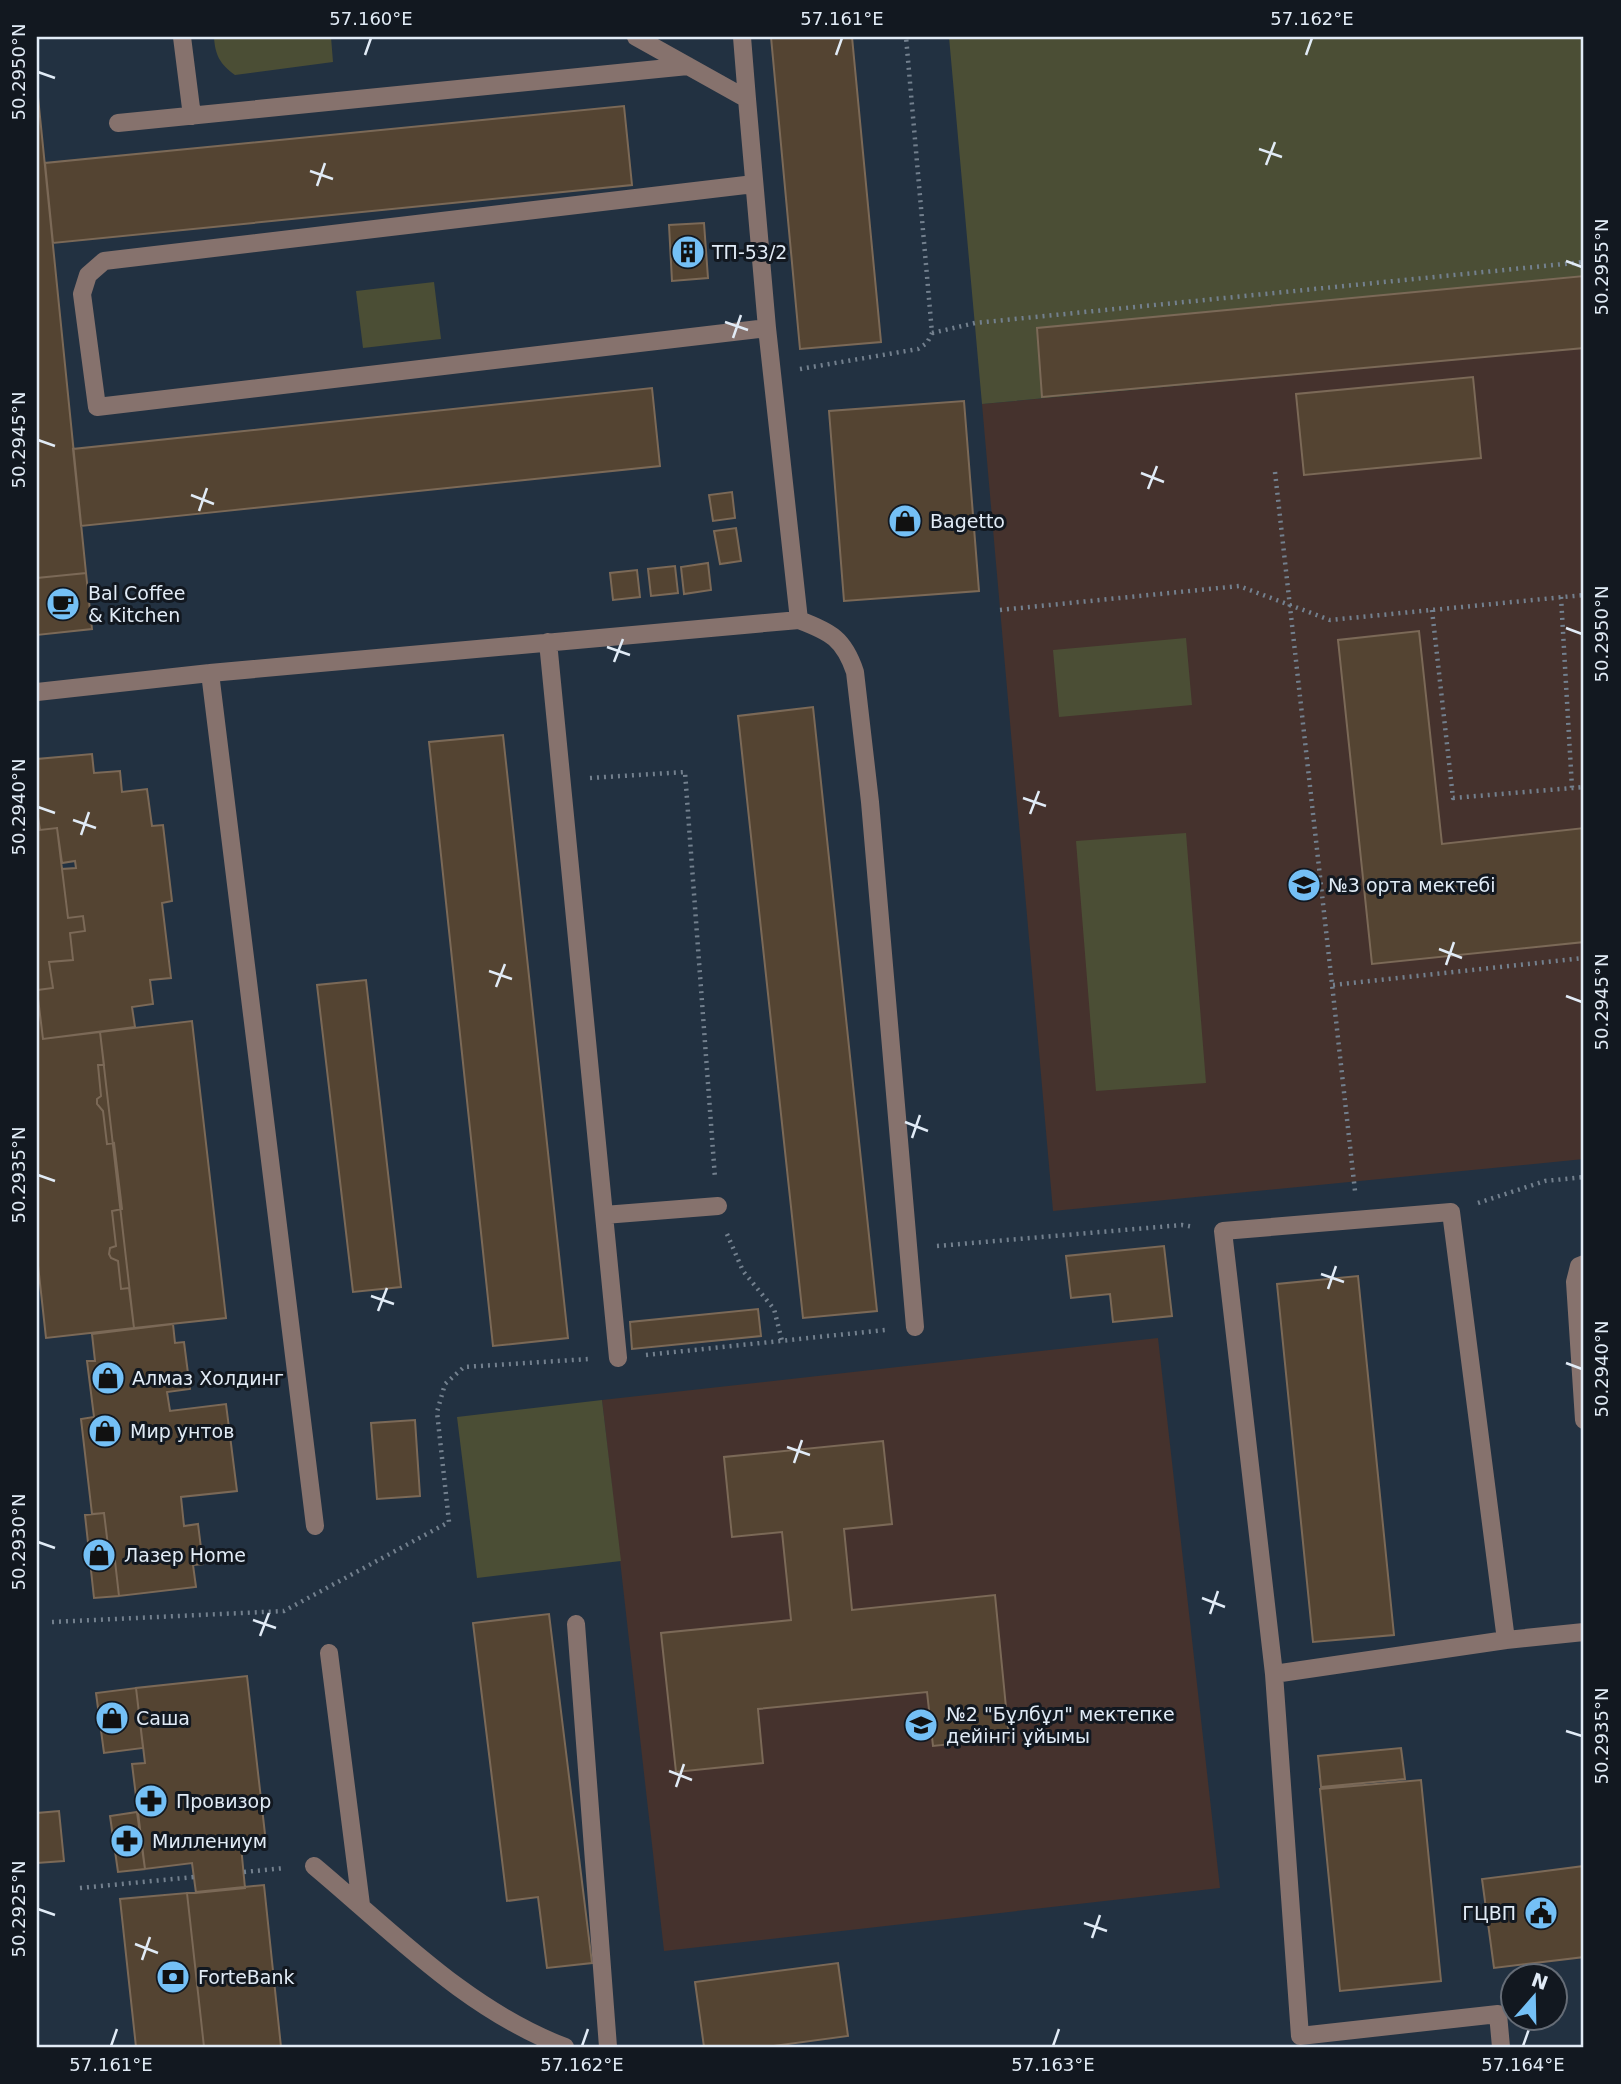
<svg xmlns="http://www.w3.org/2000/svg" width="1621" height="2084" font-family="'DejaVu Sans',sans-serif">
	<style>
		.education { fill: #45322d }
		.green { fill: #4b4e35 }
		.building { fill: #544432; stroke: #7b6957; stroke-width: 2 }
		.lines { fill: none; stroke-linecap: round; stroke-linejoin: round }
		.path { stroke: #73808e; stroke-width: 4.5; stroke-dasharray: 2 5; stroke-linecap: butt }
		.minor { stroke: #86726d; stroke-width: 18 }
		.ticks { fill: none; stroke: #e1ebf6; stroke-width: 2.5 }
		.labels { text-anchor: middle; stroke-width: 6; stroke-linejoin: round; paint-order: stroke }
		.poi-label { font-size: 19px; fill: #e1ebf6; stroke: #121820; text-anchor: start }
		.neatline { fill: none; stroke: #e1ebf6; stroke-width: 2.5 }
		.ticks-label { font-size: 18px; text-anchor: middle; fill: #e1ebf6 }
	</style>
	<rect width="100%" height="100%" fill="#223141"/>
	<!-- education -->
	<path class="education" d="M 1584,348 L 1584,1159 L 1053,1211 L 982,404 Z
		M 1158,1338 L 1220,1888 L 664,1951 L 602,1400 Z"/>
	<!-- green -->
	<path class="green" d="M 214,37 L 331,37 L 333,62 L 235,75 C 220,64 215,55 214,37 Z
		M 949,37 L 1584,37 L 1584,348 L 982,404 Z
		M 434,282 L 441,339 L 363,348 L 356,291 Z
		M 1186,638 L 1192,705 L 1059,717 L 1053,650 Z
		M 1186,833 L 1206,1083 L 1096,1091 L 1076,841 Z
		M 602,1400 L 621,1561 L 477,1578 L 457,1417 Z"/>
	<!-- building -->
	<path class="building" d="M 771,37 L 852,37 L 881,342 L 800,349 Z
		M 37,87 L 86,573 L 37,578 Z
		M 624,106 L 632,185 L 53,243 L 45,163 Z
		M 704,223 L 708,278 L 672,281 L 669,225 Z
		M 1584,276 L 1584,348 L 1042,397 L 1037,328 Z
		M 1473,377 L 1481,458 L 1304,475 L 1296,394 Z
		M 652,388 L 660,466 L 81,526 L 73,449 Z
		M 964,401 L 979,591 L 844,601 L 829,411 Z
		M 732,492 L 735,518 L 713,521 L 709,495 Z
		M 736,528 L 741,561 L 720,564 L 714,531 Z
		M 708,563 L 711,590 L 684,594 L 681,567 Z
		M 675,566 L 678,593 L 651,596 L 648,569 Z
		M 637,570 L 640,597 L 613,600 L 610,573 Z
		M 86,573 L 92,629 L 37,635 L 37,578 Z
		M 1419,631 L 1442,844 L 1584,828 L 1584,942 L 1372,964 L 1338,640 Z
		M 813,707 L 877,1311 L 803,1318 L 738,716 Z
		M 503,735 L 568,1338 L 493,1346 L 429,742 Z
		M 92,754 L 94,773 L 120,771 L 122,792 L 147,789 L 152,826 L 163,825 L 172,901 L 162,903 L 171,978 L 150,980 L 153,1004 L 132,1007 L 135,1027 L 43,1039 L 37,990 L 53,988 L 49,962 L 73,960 L 70,933 L 85,931 L 83,916 L 68,918 L 62,869 L 76,868 L 75,861 L 62,863 L 57,828 L 40,830 L 37,810 L 37,759 Z
		M 37,810 L 40,830 L 57,828 L 68,918 L 83,916 L 85,931 L 70,933 L 73,960 L 49,962 L 53,988 L 37,990 Z
		M 366,980 L 401,1287 L 353,1292 L 317,985 Z
		M 37,991 L 43,1039 L 100,1032 L 134,1328 L 46,1338 L 37,1256 Z
		M 192,1021 L 226,1318 L 134,1328 L 129,1288 L 121,1289 L 118,1261 L 111,1258 L 109,1254 L 110,1248 L 116,1246 L 112,1211 L 122,1209 L 114,1143 L 107,1144 L 103,1111 L 97,1104 L 97,1099 L 101,1096 L 98,1065 L 104,1065 L 100,1032 Z
		M 1164,1246 L 1172,1316 L 1113,1322 L 1110,1294 L 1071,1298 L 1066,1256 Z
		M 1358,1276 L 1394,1635 L 1313,1642 L 1277,1284 Z
		M 758,1309 L 761,1336 L 632,1349 L 630,1322 Z
		M 173,1324 L 175,1343 L 184,1342 L 190,1389 L 167,1392 L 170,1411 L 226,1404 L 237,1491 L 181,1497 L 184,1526 L 198,1524 L 203,1564 L 193,1565 L 196,1587 L 119,1596 L 115,1561 L 110,1562 L 104,1513 L 92,1514 L 81,1419 L 94,1417 L 87,1361 L 95,1361 L 92,1334 Z
		M 415,1420 L 420,1496 L 377,1499 L 371,1423 Z
		M 883,1441 L 892,1524 L 844,1529 L 852,1610 L 995,1595 L 1009,1738 L 933,1746 L 927,1692 L 758,1709 L 763,1763 L 676,1772 L 661,1633 L 791,1620 L 782,1532 L 732,1537 L 724,1457 Z
		M 104,1513 L 110,1562 L 115,1561 L 119,1596 L 94,1598 L 85,1515 Z
		M 549,1614 L 592,1963 L 547,1968 L 538,1897 L 507,1901 L 473,1623 Z
		M 247,1676 L 266,1843 L 241,1846 L 245,1888 L 196,1893 L 192,1863 L 145,1869 L 132,1764 L 145,1763 L 136,1688 Z
		M 136,1688 L 143,1748 L 104,1753 L 96,1693 Z
		M 1401,1748 L 1405,1779 L 1321,1787 L 1318,1756 Z
		M 1421,1780 L 1441,1981 L 1340,1991 L 1320,1789 Z
		M 59,1811 L 64,1861 L 37,1863 L 37,1813 Z
		M 137,1812 L 145,1869 L 118,1872 L 110,1816 Z
		M 1584,1866 L 1584,1957 L 1494,1968 L 1482,1879 Z
		M 264,1885 L 281,2047 L 204,2047 L 187,1893 Z
		M 187,1893 L 204,2047 L 136,2047 L 120,1899 Z
		M 838,1963 L 848,2036 L 766,2047 L 704,2047 L 695,1982 Z"/>
	<g class="lines">
		<!-- path -->
		<path class="path" d="M 932,333 L 975,323 L 1584,262
			M 800,369 L 918,349 L 927,343 L 932,333 L 906,37
			M 1275,472 L 1355,1191
			M 1561,597 L 1572,788
			M 1000,610 L 1239,586 L 1330,620 L 1584,595
			M 1432,610 L 1453,798 L 1584,787
			M 590,778 L 685,772 L 715,1178
			M 1333,985 L 1584,958
			M 1478,1203 L 1545,1181 L 1584,1177
			M 727,1234 L 743,1271 L 774,1309 L 782,1341
			M 937,1246 L 1182,1225 L 1194,1227
			M 646,1355 L 885,1330
			M 52,1622 L 284,1611 L 449,1522 L 437,1412 L 445,1384 L 464,1367 L 589,1359
			M 244,1872 L 285,1868
			M 80,1888 L 194,1877"/>
		<!-- minor -->
		<path class="minor" d="M 182,37 L 192,116
			M 742,37 L 747,99
			M 118,123 L 688,66
			M 754,184 L 104,261 L 88,275 L 82,294 L 97,407 L 767,328
			M 799,620 C 831,632 844,639 855,672 L 870,802 L 915,1327
			M 548,642 L 618,1358
			M 210,673 L 315,1526
			M 37,692 L 210,673 L 799,620 L 767,328 L 747,99 L 636,37
			M 604,1215 L 718,1206
			M 1584,1264 L 1579,1266 L 1575,1282 L 1584,1420
			M 576,1624 L 608,2047
			M 1506,1640 L 1584,1632
			M 329,1653 L 361,1905
			M 1274,1674 L 1506,1640 L 1451,1212 L 1223,1231 L 1274,1674 L 1300,2036 L 1498,2014 L 1501,2047
			M 314,1866 C 393,1932 467,2010 565,2047"/>
	</g>
	<!-- ticks -->
	<path class="ticks" d="M 365,55 L 371,38M 836,55 L 842,38M 1306,55 L 1312,38M 38,72 L 55,78M 1259,149 L 1282,157M 1266,165 L 1275,142M 310,171 L 333,179M 317,186 L 325,163M 1566,261 L 1582,267M 725,322 L 748,330M 733,338 L 741,315M 38,440 L 55,446M 1141,473 L 1164,482M 1148,489 L 1157,466M 191,495 L 214,504M 199,511 L 207,488M 1566,628 L 1582,634M 607,647 L 630,655M 614,662 L 623,639M 1023,798 L 1046,806M 38,807 L 55,813M 1030,814 L 1039,791M 73,820 L 96,828M 81,835 L 89,812M 1439,949 L 1462,958M 1446,965 L 1454,942M 489,971 L 512,979M 496,987 L 505,964M 1566,996 L 1582,1002M 905,1122 L 928,1131M 912,1138 L 920,1115M 38,1175 L 55,1181M 1321,1274 L 1344,1282M 1328,1289 L 1336,1266M 371,1296 L 394,1304M 378,1311 L 387,1288M 1566,1363 L 1582,1369M 787,1447 L 810,1455M 794,1463 L 802,1440M 38,1542 L 55,1548M 1202,1598 L 1225,1607M 1210,1614 L 1218,1591M 253,1620 L 276,1628M 260,1636 L 269,1613M 1566,1731 L 1582,1736M 669,1771 L 692,1780M 676,1787 L 684,1764M 38,1909 L 55,1915M 1084,1923 L 1107,1931M 1092,1938 L 1100,1915M 135,1944 L 158,1953M 142,1960 L 150,1937M 111,2046 L 117,2029M 582,2046 L 588,2029M 1053,2046 L 1059,2029M 1523,2046 L 1529,2029"/>
	<!-- icons -->
	<defs>
		<symbol id="building-disc" viewBox="-11 -11 22 22"><circle r="9.5" fill="#74c0f6" stroke="#121820"/><path d="M-4-6H4V6H1V3H-1V6H-4ZM-2.5-4.3h1.7v1.8h-1.7ZM.8-4.3h1.7v1.8H.8ZM-2.5-1h1.7V.8h-1.7ZM.8-1h1.7V.8H.8Z" fill="#111"/></symbol>
		<symbol id="shop-disc" viewBox="-11 -11 22 22"><circle r="9.5" fill="#74c0f6" stroke="#121820"/><path d="M-5-2.5h2.3a2.7 3.5 0 0 1 5.4 0H5L5.5 6h-11ZM-1.5-2.5h3a1.5 2.3 0 0 0-3 0Z" fill="#111"/></symbol>
		<symbol id="cafe-disc" viewBox="-11 -11 22 22"><circle r="9.5" fill="#74c0f6" stroke="#121820"/><path d="M-5.5-4.5H6V0H3Q3 3.5 0 3.5H-2.5Q-5.5 3.5-5.5 0ZM3-3.2v2h1.7v-2ZM-6 4.5H4V6H-6Z" fill="#111"/></symbol>
		<symbol id="school-disc" viewBox="-11 -11 22 22"><circle r="9.5" fill="#74c0f6" stroke="#121820"/><path d="M0-5L7-2L0 1L-7-2ZM-4 1L0 2.5L4 1V4Q0 6-4 4Z" fill="#111"/></symbol>
		<symbol id="pharmacy-disc" viewBox="-11 -11 22 22"><circle r="9.5" fill="#74c0f6" stroke="#121820"/><path d="M-2-6h4v4h4v4h-4v4h-4v-4h-4v-4h4Z" fill="#111"/></symbol>
		<symbol id="civic-disc" viewBox="-11 -11 22 22"><circle r="9.5" fill="#74c0f6" stroke="#121820"/><path d="M-.6-6.5H3V-4.5H.6V-3L4-1V1h2V6H-6V1h2V-1L-.6-3ZM-1.2 2.5V6h2.4V2.5Z" fill="#111"/></symbol>
		<symbol id="bank-disc" viewBox="-11 -11 22 22"><circle r="9.5" fill="#74c0f6" stroke="#121820"/><path d="M-6-4H6V4H-6ZM0-2.3a2.3 2.3 0 1 0 0 4.6a2.3 2.3 0 1 0 0-4.6Z" fill="#111"/></symbol>
	</defs>
	<g fill-rule="evenodd">
		<use href="#building-disc" x="669" y="233" width="38" height="38"/>
		<use href="#shop-disc" x="886" y="502" width="38" height="38"/>
		<use href="#cafe-disc" x="44" y="585" width="38" height="38"/>
		<use href="#school-disc" x="1285" y="866" width="38" height="38"/>
		<use href="#shop-disc" x="89" y="1359" width="38" height="38"/>
		<use href="#shop-disc" x="86" y="1412" width="38" height="38"/>
		<use href="#shop-disc" x="80" y="1536" width="38" height="38"/>
		<use href="#shop-disc" x="93" y="1699" width="38" height="38"/>
		<use href="#school-disc" x="902" y="1706" width="38" height="38"/>
		<use href="#pharmacy-disc" x="132" y="1782" width="38" height="38"/>
		<use href="#pharmacy-disc" x="108" y="1822" width="38" height="38"/>
		<use href="#civic-disc" x="1522" y="1894" width="38" height="38"/>
		<use href="#bank-disc" x="154" y="1958" width="38" height="38"/>
	</g>
	<g class="labels">
		<!-- poi labels -->
		<g class="poi-label">
			<text x="712" y="259">ТП-53/2</text>
			<text x="930" y="528">Bagetto</text>
			<text x="88" y="600">Bal Coffee<tspan x="88" dy="22">&amp; Kitchen</tspan></text>
			<text x="1328" y="892">№3 орта мектебі</text>
			<text x="132" y="1385">Алмаз Холдинг</text>
			<text x="130" y="1438">Мир унтов</text>
			<text x="124" y="1562">Лазер Home</text>
			<text x="946" y="1721">№2 "Бұлбұл" мектепке<tspan x="946" dy="22">дейінгі ұйымы</tspan></text>
			<text x="136" y="1725">Саша</text>
			<text x="176" y="1808">Провизор</text>
			<text x="152" y="1848">Миллениум</text>
			<text x="1516" y="1920" text-anchor="end">ГЦВП</text>
			<text x="198" y="1984">ForteBank</text>
		</g>
	</g>
	<!-- border -->
	<rect width="1621" height="2084" fill="none" stroke="#121820" stroke-width="77"/>
	<!-- north arrow -->
	<g transform="translate(1534 1997) rotate(20)"><circle r="33" fill="#121820" stroke="#656c76" stroke-width="2"/>
	<path d="M0-5L12 26L0 18L-12 26Z" fill="#74c0f6"/>
	<text y="-10" font-size="19" font-weight="bold" text-anchor="middle" fill="#e1ebf6">N</text>
	</g>
	<rect x="38" y="38" width="1544" height="2008" class="neatline"/>
	<g class="ticks-label">
		<text x="371" y="25">57.160°E</text>
		<text x="842" y="25">57.161°E</text>
		<text x="1312" y="25">57.162°E</text>
		<text transform="translate(19 72) rotate(-90)" y="6">50.2950°N</text>
		<text transform="translate(1602 267) rotate(-90)" y="6">50.2955°N</text>
		<text transform="translate(19 440) rotate(-90)" y="6">50.2945°N</text>
		<text transform="translate(1602 634) rotate(-90)" y="6">50.2950°N</text>
		<text transform="translate(19 807) rotate(-90)" y="6">50.2940°N</text>
		<text transform="translate(1602 1002) rotate(-90)" y="6">50.2945°N</text>
		<text transform="translate(19 1175) rotate(-90)" y="6">50.2935°N</text>
		<text transform="translate(1602 1369) rotate(-90)" y="6">50.2940°N</text>
		<text transform="translate(19 1542) rotate(-90)" y="6">50.2930°N</text>
		<text transform="translate(1602 1736) rotate(-90)" y="6">50.2935°N</text>
		<text transform="translate(19 1909) rotate(-90)" y="6">50.2925°N</text>
		<text x="111" y="2071">57.161°E</text>
		<text x="582" y="2071">57.162°E</text>
		<text x="1053" y="2071">57.163°E</text>
		<text x="1523" y="2071">57.164°E</text>
	</g>
</svg>
